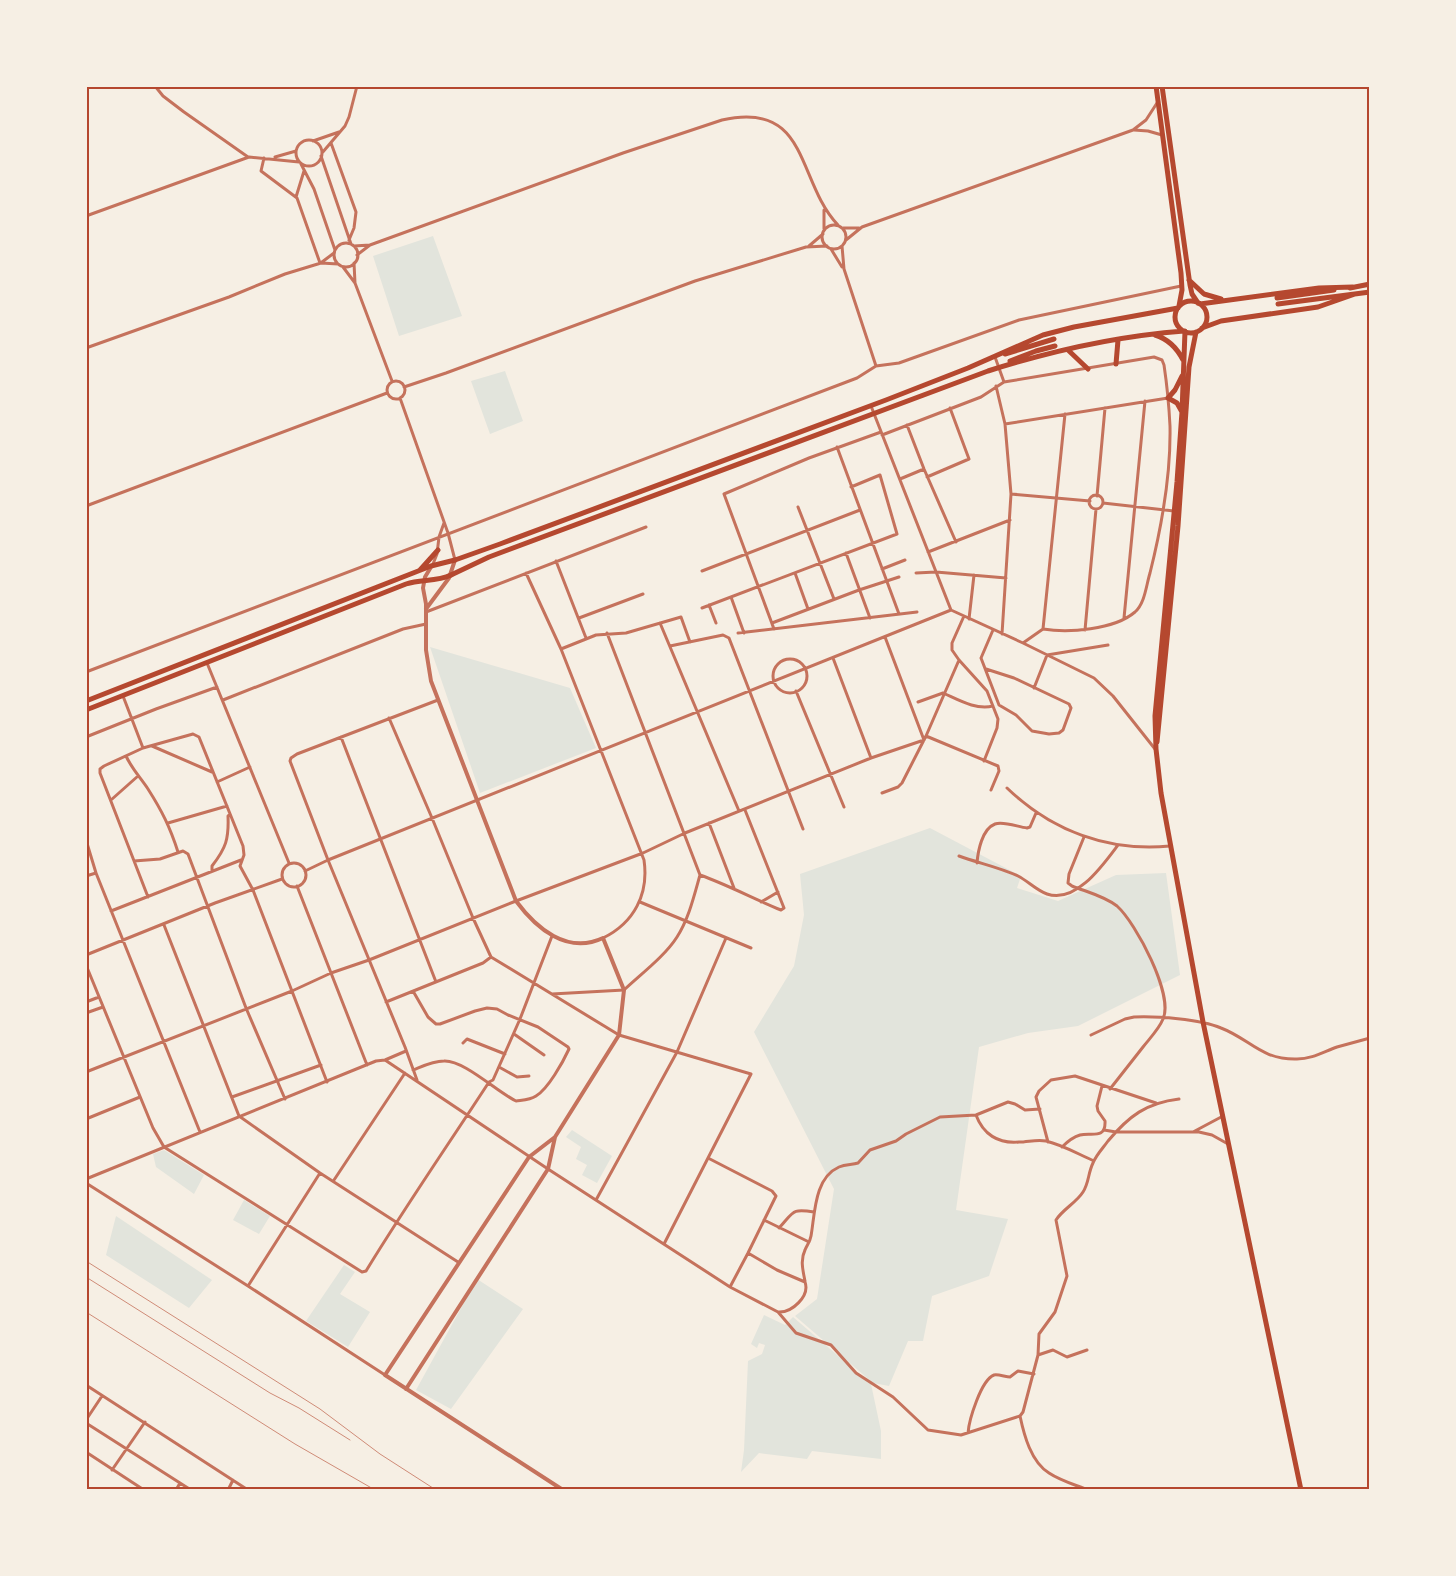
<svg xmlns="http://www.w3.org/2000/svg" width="1456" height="1576" font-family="Inter,sans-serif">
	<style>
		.green { fill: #e2e4dc }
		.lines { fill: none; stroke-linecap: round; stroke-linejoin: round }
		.minor { stroke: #c5725c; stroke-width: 3 }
		.tertiary { stroke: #c5725c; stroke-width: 4 }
		.primary { stroke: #b5482f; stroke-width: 5 }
		.trunk { stroke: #b5482f; stroke-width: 5 }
		.rail { stroke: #cf8b77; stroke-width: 1 }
		.neatline { fill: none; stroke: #b5482f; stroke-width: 2 }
	</style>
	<rect width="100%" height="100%" fill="#f6efe4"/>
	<!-- green -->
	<path class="green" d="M 433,236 L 462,316 L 399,336 L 373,256 Z
		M 505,371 L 523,421 L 490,434 L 471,381 Z
		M 430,647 L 570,688 L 596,748 L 480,793 Z
		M 930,828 L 1021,876 L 1017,888 L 1058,901 L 1116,875 L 1166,873 L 1180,975 L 1078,1026 L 1028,1033 L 979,1047 L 956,1210 L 1008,1219 L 989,1276 L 932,1296 L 923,1341 L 908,1341 L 889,1386 L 873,1383 L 795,1316 L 817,1299 L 834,1189 L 754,1032 L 794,966 L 804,915 L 800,874 Z
		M 572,1130 L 612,1156 L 597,1183 L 582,1175 L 587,1165 L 576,1159 L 581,1147 L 566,1137 Z
		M 164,1150 L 204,1175 L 194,1194 L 156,1167 L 153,1154 Z
		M 244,1200 L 270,1216 L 259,1234 L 233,1220 Z
		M 116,1216 L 212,1280 L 189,1308 L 106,1255 Z
		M 344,1265 L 355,1272 L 340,1294 L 370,1312 L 348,1347 L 306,1321 Z
		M 477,1279 L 523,1309 L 451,1409 L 416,1390 Z
		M 764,1315 L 785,1325 L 793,1317 L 871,1384 L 881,1431 L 881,1459 L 812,1451 L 807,1459 L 759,1453 L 741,1472 L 744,1450 L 748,1361 L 762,1354 L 765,1345 L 759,1343 L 757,1348 L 751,1344 Z"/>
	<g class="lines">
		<!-- minor -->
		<path class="minor" d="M 155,86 L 163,96 L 184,112 L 248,157
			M 1134,130 L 1148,131 L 1162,135
			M296 153a13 13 0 1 1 26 0a13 13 0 1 1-26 0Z
			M 313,141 L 339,132
			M 331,143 L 356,212 L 354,228 L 349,240
			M 322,153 L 345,126 L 349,117 L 357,86
			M 321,156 L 351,244
			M 275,157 L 296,151
			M 264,158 L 261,171 L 297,198 L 320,263
			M 301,164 L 314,189 L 335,250
			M 296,197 L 304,171
			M 824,210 L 824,229
			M 86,216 L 249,157 L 299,162
			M822 237a12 12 0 1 1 24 0a12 12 0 1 1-24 0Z
			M 843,228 L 859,228
			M 846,240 L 862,227 L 1133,130 L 1146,120 L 1157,103
			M334 255a12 12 0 1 1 24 0a12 12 0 1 1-24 0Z
			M 354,246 L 370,245
			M 809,246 L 823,234
			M 842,246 L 844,269 L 876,366
			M 831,249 L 842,267
			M 357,255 L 370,245 L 623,153 L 722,120 C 810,100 796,181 838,225
			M 322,262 L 334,253
			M 354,263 L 355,283
			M 343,267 L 355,283 L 392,381
			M 86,348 L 229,297 L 285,274 L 321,263 L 338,264
			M 995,357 L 1004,382
			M387 390a9 9 0 1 1 18 0a9 9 0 1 1-18 0Z
			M 996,386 L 1005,424 L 1011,494 L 1002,634
			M 404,387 L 446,373 L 695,281 L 806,247 L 827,246
			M 400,398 L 448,533 L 455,560
			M 871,406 L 951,610 L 1023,643 L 1094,678 L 1113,696 L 1155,749
			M 1005,424 L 1168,398
			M 907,425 L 924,469 L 956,542
			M 882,435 L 981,397 L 1004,382 L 1154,357 L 1162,360 L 1164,365 C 1167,385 1169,406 1170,426 C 1171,476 1162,525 1150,573 C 1146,586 1145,603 1135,612 C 1114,630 1068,633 1043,629
			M 837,447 L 899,614
			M 927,477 L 969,459 L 950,408
			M 900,479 L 924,469
			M 1011,494 L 1090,501
			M1089 502a7 7 0 1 1 14 0a7 7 0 1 1-14 0Z
			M 1097,496 L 1105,408
			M 1103,503 L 1174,511
			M 86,506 L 387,393
			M 798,507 L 834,599
			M 928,552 L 1010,520
			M 846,553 L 870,618
			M 556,561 L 586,638
			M 433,564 L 437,554 L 439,537 L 444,523
			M 882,569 L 905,560
			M 702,571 L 860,510
			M 526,573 L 561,649 L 644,860 C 649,894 634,923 603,938
			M 795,573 L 808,609
			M 916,573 L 936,572 L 1006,578
			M 731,597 L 744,633
			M 709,605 L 716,623
			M 702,608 L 897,534 L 880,475 L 851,487
			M 426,612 L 646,527
			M 964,616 L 952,643 L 952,650 L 959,660 L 987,691 L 998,719 L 997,728 L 984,761
			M 579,618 L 643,594
			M 1124,618 L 1145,401
			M 969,619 L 974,575
			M 660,623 L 739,811
			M 772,623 L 859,590 L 899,577
			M 774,629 L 724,494 L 809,458 L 881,432
			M 1085,630 L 1096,509
			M 738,633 L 917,612
			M 1023,643 L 1043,629 L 1065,414
			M 670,646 L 723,635 L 729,638 L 803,829
			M 561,649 L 596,635 L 626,633 L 681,617 L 690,642
			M 833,658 L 871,758
			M773 676a17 17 0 1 1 34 0a17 17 0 1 1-34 0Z
			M 207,663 L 289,863
			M 986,669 L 1014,678 L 1069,704 L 1071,708 L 1063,730 L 1059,733 L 1049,734 L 1032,731 L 1016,715 L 999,705 L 981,658 L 993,630
			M 86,672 L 857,378 L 876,366 L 899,363 L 1019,320 L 1181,286
			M 1034,688 L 1047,655 L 1108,645
			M 796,691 L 844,807
			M 123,696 L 143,748
			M 223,700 L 403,629 L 426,624
			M 918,702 L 943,693 C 959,700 975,710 993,706
			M 389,718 L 432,818 L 473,918 L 491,957 L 619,1035 L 751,1074 L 664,1244
			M 926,736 L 998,766 L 999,771 L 991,790
			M 86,737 L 156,709 L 217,687
			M 341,737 L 436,982
			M 152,746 L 212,772
			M 126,756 C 132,769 140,777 148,789 C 162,811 170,827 178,852
			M 217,782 L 250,767
			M 1007,788 C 1052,831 1108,852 1170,846
			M 882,793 L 898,787 L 902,783 L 926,736 L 959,660
			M 111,800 L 138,776
			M 168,823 L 227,806
			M 709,823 L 734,888
			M 1084,837 L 1069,874 L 1068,883 L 1072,886 C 1087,892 1104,896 1117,906 C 1136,923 1174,995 1163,1019 C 1159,1029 1150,1038 1143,1047 C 1132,1061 1121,1075 1110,1089
			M 86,840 L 96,873 L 200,1132
			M 959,856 C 978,863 999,867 1018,876 C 1028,881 1036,890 1047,894 C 1076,904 1103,865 1118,845
			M 134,861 L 160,859 L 183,851 L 188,854 L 246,1008 L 285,1099
			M282 875a12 12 0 1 1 24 0a12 12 0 1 1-24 0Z
			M 977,863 C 978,851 982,829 995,824 C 1004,821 1018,827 1027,828 L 1030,827 L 1036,813
			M 212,871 L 212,866 C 226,848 229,839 228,816 L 230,814
			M 305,871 L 328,860 L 951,610
			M 700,875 C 728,885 754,899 781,910 L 784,908 L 745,810
			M 86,876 L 96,873
			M 297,886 L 367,1065
			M 148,897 L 100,773 L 100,769 L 104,766 L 143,748 L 193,734 L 199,737 L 243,846 L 244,855 L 240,866 L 253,890 L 327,1082
			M 640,902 L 751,948
			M 761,902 L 778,892
			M 111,911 L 241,860
			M 164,925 L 239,1116 L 320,1173 L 458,1262
			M 86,955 L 215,903 L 282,879
			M 86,965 L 153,1128 L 164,1147 L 362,1272 L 366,1271 C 405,1207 448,1145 489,1082 L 493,1080 L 520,1019 L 552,936
			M 413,991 L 428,1017 L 436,1024 L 440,1024 L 475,1011 L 487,1008 L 497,1009 L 508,1015 L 538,1027 L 568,1047 L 569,1049 C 563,1062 548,1089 536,1096 C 530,1100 523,1100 516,1101 C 497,1092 464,1060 444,1061 C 433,1061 423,1066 413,1070
			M 552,994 L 624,990 C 641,974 665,956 677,937 C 689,918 694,896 700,875 L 607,633
			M 86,1002 L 99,997
			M 386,1002 L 483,963 L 491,957
			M 86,1013 L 103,1007
			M 514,1034 L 544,1055
			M 1091,1035 L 1125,1019 L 1134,1017 C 1156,1016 1200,1019 1221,1028 C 1250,1039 1261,1060 1297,1059 C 1312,1059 1323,1052 1337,1047 C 1348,1044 1359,1041 1370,1038
			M 463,1043 L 467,1039 L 505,1054
			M 385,1060 L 548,1169 L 730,1287 L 778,1312 C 792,1313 810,1296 805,1282 L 777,1270 L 748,1253
			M 499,1067 L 517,1077 L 529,1076
			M 86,1072 L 292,991 L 331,973 L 369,960 L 516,901 L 643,853 L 685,833 L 871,758 L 924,740 L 885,637
			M 417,1080 L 405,1047 L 328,860 L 290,761 L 291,758 L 297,754 L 438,700
			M 232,1097 L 321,1065
			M 976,1115 C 983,1134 998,1144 1019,1142 C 1028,1142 1037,1139 1046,1141 C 1063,1145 1078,1154 1094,1161
			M 86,1119 L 140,1097
			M 1104,1130 L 1116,1132 L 1199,1132 L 1212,1135 L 1228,1144
			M 1193,1132 L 1223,1116
			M 1048,1142 L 1036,1097 L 1039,1091 L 1051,1080 L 1075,1076 L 1156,1103
			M 1062,1147 C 1067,1142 1073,1137 1080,1135 C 1091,1132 1106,1140 1105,1121 L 1098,1111 L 1097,1106 L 1102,1086
			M 708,1158 L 772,1191 L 776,1196 L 748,1253 L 730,1287
			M 86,1179 L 376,1061 L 385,1060 L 406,1051
			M 334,1180 L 405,1073
			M 86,1183 L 248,1286 L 385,1375
			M 596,1200 L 677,1052 L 726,938
			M 764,1220 L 809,1242
			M 779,1228 C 794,1212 791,1208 814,1212
			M 805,1281 C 803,1271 800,1260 805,1250 C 807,1245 810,1242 811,1236 C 815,1214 814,1178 839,1167 C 846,1164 852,1165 858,1163 L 870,1150 L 896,1141 L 906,1134 L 940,1117 L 976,1115 L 1008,1102 L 1015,1104 L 1025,1110 L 1040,1109
			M 248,1286 L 320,1173
			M 778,1312 L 796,1333 L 831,1345 L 856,1373 L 893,1397 L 928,1430 L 961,1435 L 1020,1416 L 1023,1412 L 1038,1355 L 1039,1334 L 1055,1312 L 1067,1276 L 1056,1220 C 1063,1209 1076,1203 1083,1192 C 1089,1183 1088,1173 1093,1163 C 1096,1155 1103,1148 1108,1141 C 1129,1116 1146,1103 1179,1099
			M 1038,1355 L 1053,1350 L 1067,1357 L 1087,1350
			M 86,1385 L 248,1490
			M 1020,1416 C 1024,1435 1031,1462 1049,1473 C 1061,1481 1076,1485 1088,1490
			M 86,1420 L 102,1396
			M 86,1423 L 191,1490
			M 968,1433 C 969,1420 981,1380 994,1375 C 998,1374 1006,1377 1010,1377 L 1018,1371 L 1034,1374
			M 86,1452 L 144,1490
			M 112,1470 L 145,1422
			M 176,1490 L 180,1483
			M 228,1490 L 233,1480"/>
		<!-- tertiary -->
		<path class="tertiary" d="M 426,609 L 449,578 L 455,560
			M 555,1137 L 529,1157 L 385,1375 L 563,1490
			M 406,1389 L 548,1169 L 555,1137 L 619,1035 L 624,990 L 603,938 C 567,955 536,928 516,901 L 431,681 L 426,650 L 426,604 L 423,588 L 425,577 L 431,567"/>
		<!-- primary -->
		<path class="primary" d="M 420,570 L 438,550
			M 86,701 L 431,566 L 455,560
			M 86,710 L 406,584 C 421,579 436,582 451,575"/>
		<!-- trunk -->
		<path class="trunk" d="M 1156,86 L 1181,273 L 1182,290 L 1179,306
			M 1162,86 L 1190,285 L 1192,294 L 1198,303
			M 1189,280 L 1204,294 L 1221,299
			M 1350,288 L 1370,284
			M 1277,298 L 1334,290
			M1175 317a16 16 0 1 1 32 0a16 16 0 1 1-32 0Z
			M 1200,304 L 1319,288 L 1353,287
			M 1278,304 L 1370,292
			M 1202,328 L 1221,321 L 1318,307 L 1355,294
			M 1185,331 L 1182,412 L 1177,482 L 1155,716 L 1156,749 L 1161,793 L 1203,1022 L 1301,1490
			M 1155,335 C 1168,339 1177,348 1183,360
			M 1068,350 L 1088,369
			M 1005,354 L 1054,339
			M 1010,361 L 1036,351 L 1055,346
			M 1116,364 L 1118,340
			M 1182,412 L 1177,403 L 1168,398 L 1175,390 L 1182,376
			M 455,560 L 500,544 L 886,400 L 968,368 L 1043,335 L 1074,327 L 1178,308
			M 451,575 L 489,557 L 988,371 C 1051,351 1118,336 1184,331
			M 1157,742 L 1178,526 L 1189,367 L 1196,332"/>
		<!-- rail -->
		<path class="rail" d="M 86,1261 L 320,1409 L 380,1454 L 436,1490
			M 86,1277 L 270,1393 L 299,1408 L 350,1440
			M 86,1312 L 295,1444 L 375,1490"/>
	</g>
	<!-- border -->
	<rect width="1456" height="1576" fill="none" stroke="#f6efe4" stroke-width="175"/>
	<rect x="88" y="88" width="1280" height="1400" class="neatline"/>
</svg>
